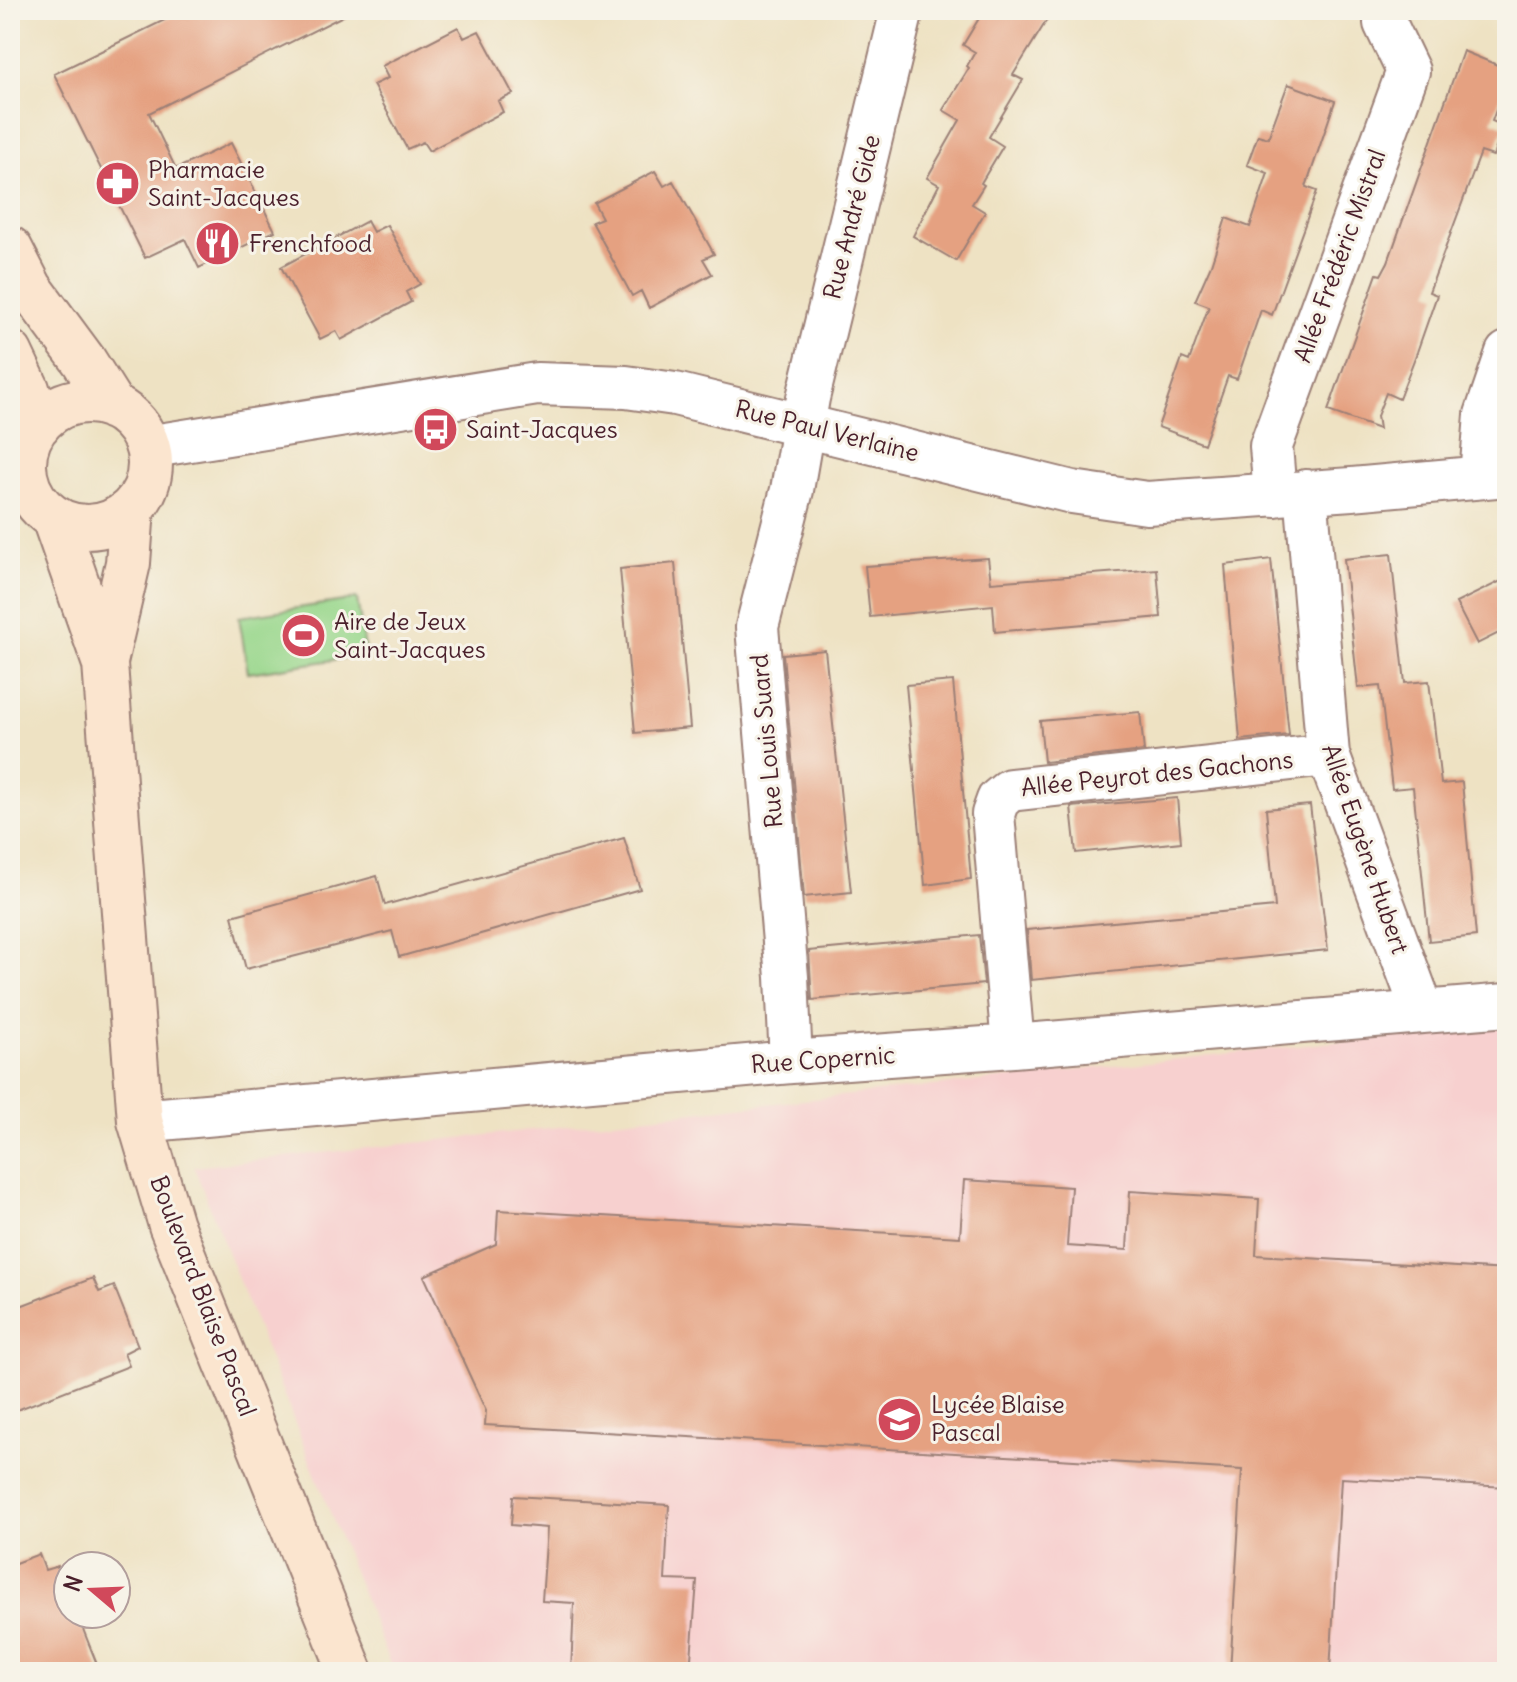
<svg xmlns="http://www.w3.org/2000/svg" width="1517" height="1682" font-family="Delius,sans-serif">
	<style>
		.built { fill: #f7d0cf }
		.green { fill: #99d78c; stroke: #727b5c; stroke-width: 2 }
		.building { fill: #e5a181 }
		.lines { fill: none; stroke-linecap: round; stroke-linejoin: round }
		.street-casing { stroke: #9c8077; stroke-width: 46 }
		.secondary-casing { stroke: #9c8077; stroke-width: 48 }
		.street { stroke: #fff; stroke-width: 42 }
		.secondary { stroke: #fbe5cf; stroke-width: 44 }
		.labels { text-anchor: middle; stroke-width: 6; stroke-linejoin: round; paint-order: stroke }
		.poi-label { font-size: 24px; fill: #4a1f2b; stroke: #f7f3e8; text-anchor: start }
		.street-label { font-size: 24px; fill: #4a1f2b; stroke: #f7f3e8 }
	</style>
	<rect width="100%" height="100%" fill="#f7f3e8"/>
	<filter id="ink" filterUnits="userSpaceOnUse"><feTurbulence type="fractalNoise" baseFrequency=".0125" numOctaves="2"/><feDisplacementMap in="SourceGraphic" scale="16" xChannelSelector="R" yChannelSelector="G"/><feConvolveMatrix kernelMatrix="1 2 1 2 8 2 1 2 1" color-interpolation-filters="sRGB"/></filter>
	<filter id="wash" filterUnits="userSpaceOnUse"><feTurbulence type="fractalNoise" baseFrequency=".006" numOctaves="4" result="noise"/><feDisplacementMap in="SourceGraphic" scale="32" xChannelSelector="R" yChannelSelector="G"/><feGaussianBlur stdDeviation="1.8" result="paint"/><feColorMatrix in="noise" values="0 0 0 0 0 0 0 0 0 0 0 0 0 0 0 0 0 1.4 0 .05"/><feComposite in="paint" operator="in"/></filter>
	<g filter="url(#wash)">
		<rect width="100%" height="100%" fill="#eee2c3"/>
		<!-- built -->
		<path class="built" d="M 1507,1023 L 1507,1672 L 393,1672 L 194,1167 Z"/>
		<!-- green -->
		<path class="green" d="M 357,599 L 366,655 L 248,673 L 239,617 Z"/>
		<g id="blocks">
			<!-- building -->
			<path class="building" d="M 185,10 L 355,10 L 149,113 L 176,169 L 231,143 L 275,231 L 199,268 L 185,239 L 145,258 L 54,74 Z
				M 984,10 L 1053,10 L 1013,75 L 1023,80 L 989,137 L 1003,146 L 981,183 L 984,185 L 972,204 L 985,212 L 956,261 L 913,236 L 939,185 L 927,178 L 960,120 L 943,110 L 969,68 L 967,66 L 975,52 L 963,45 Z
				M 458,27 L 464,38 L 479,31 L 513,94 L 498,101 L 503,112 L 429,151 L 423,142 L 407,149 L 373,85 L 388,78 L 382,66 Z
				M 1463,51 L 1507,69 L 1507,80 L 1492,121 L 1504,126 L 1493,156 L 1481,152 L 1429,292 L 1437,295 L 1417,352 L 1399,399 L 1386,393 L 1377,416 L 1379,429 L 1328,411 L 1377,274 L 1381,275 L 1388,262 Z
				M 1288,84 L 1335,101 L 1306,187 L 1317,191 L 1272,315 L 1261,310 L 1237,379 L 1228,376 L 1204,444 L 1158,427 L 1182,358 L 1189,361 L 1209,306 L 1195,301 L 1211,265 L 1226,218 L 1250,227 L 1268,173 L 1247,165 L 1258,135 L 1268,138 Z
				M 655,171 L 664,186 L 673,181 L 714,254 L 703,259 L 712,274 L 649,308 L 641,291 L 632,296 L 592,222 L 602,218 L 594,203 Z
				M 367,221 L 373,232 L 387,225 L 420,284 L 406,292 L 411,302 L 341,340 L 336,331 L 320,339 L 281,267 Z
				M 1391,554 L 1405,683 L 1429,681 L 1441,784 L 1462,782 L 1476,936 L 1429,941 L 1413,787 L 1392,789 L 1380,686 L 1358,688 L 1344,559 Z
				M 988,558 L 991,582 L 1157,569 L 1161,617 L 995,632 L 993,605 L 870,617 L 865,566 Z
				M 1271,559 L 1289,735 L 1240,740 L 1225,565 Z
				M 675,563 L 690,728 L 635,733 L 620,569 Z
				M 1507,578 L 1507,629 L 1477,644 L 1456,603 Z
				M 825,650 L 851,892 L 804,897 L 783,654 Z
				M 953,681 L 971,879 L 925,885 L 906,685 Z
				M 1140,712 L 1144,751 L 1044,762 L 1040,721 Z
				M 1177,798 L 1181,842 L 1076,853 L 1071,807 Z
				M 1310,805 L 1328,950 L 1031,980 L 1027,930 L 1275,907 L 1266,809 Z
				M 624,838 L 640,889 L 399,957 L 392,931 L 246,969 L 232,916 L 377,876 L 385,905 Z
				M 979,935 L 984,984 L 812,1000 L 809,951 Z
				M 964,1180 L 1071,1187 L 1067,1246 L 1127,1250 L 1130,1191 L 1259,1199 L 1256,1255 L 1507,1270 L 1507,1487 L 1341,1478 L 1330,1672 L 1230,1672 L 1242,1470 L 485,1425 L 486,1411 L 424,1276 L 496,1244 L 498,1210 L 960,1237 Z
				M 93,1278 L 99,1292 L 114,1286 L 138,1346 L 124,1353 L 129,1366 L 17,1410 L 10,1393 L 10,1310 Z
				M 513,1496 L 669,1505 L 665,1580 L 697,1581 L 690,1672 L 571,1672 L 574,1603 L 542,1601 L 547,1528 L 511,1525 Z
				M 39,1554 L 45,1570 L 58,1566 L 68,1592 L 68,1614 L 77,1614 L 100,1672 L 10,1672 L 10,1565 Z"/>
		</g>
	</g>
	<g filter="url(#ink)">
		<use href="#blocks" fill-opacity="0" stroke="#9c8077" stroke-width="2"/>
		<g class="lines">
			<defs>
				<path id="street" d="M 147,447 L 537,384 L 626,387 L 675,394 L 1072,492 L 1147,503 L 1352,489 L 1507,475
					M 10,476 L 25,475
					M 1481,476 L 1486,415 L 1507,353
					M 1306,491 L 1328,755 L 1423,1012
					M 1275,495 L 1271,446 L 1408,71 L 1385,23
					M 1013,1046 L 993,814 L 998,800 L 1010,790 L 1328,755
					M 791,1062 L 787,977 L 757,627 L 792,490 L 808,398 L 902,10
					M 140,1121 L 791,1062 L 1013,1046 L 1507,1005"/>
				<path id="secondary" d="M 10,249 L 30,288 L 84,361 L 113,407
					M 10,353 L 27,389 L 38,425
					M24 464a63 63 0 1 1 126 0a63 63 0 1 1-126 0Z
					M 54,518 L 105,664 L 140,1121 L 171,1225 L 351,1672
					M 105,662 L 128,563 L 132,508"/>
			</defs>
			<!-- street casing -->
			<use href="#street" class="street-casing"/>
			<!-- secondary casing -->
			<use href="#secondary" class="secondary-casing"/>
			<!-- street -->
			<use href="#street" class="street"/>
			<!-- secondary -->
			<use href="#secondary" class="secondary"/>
		</g>
	</g>
	<!-- icons -->
	<defs>
		<symbol id="pharmacy-disc" viewBox="-11 -11 22 22"><circle r="9.5" fill="#d1495b" stroke="#f7f3e8"/><path d="M-2-6h4v4h4v4h-4v4h-4v-4h-4v-4h4Z" fill="#fff"/></symbol>
		<symbol id="restaurant-disc" viewBox="-11 -11 22 22"><circle r="9.5" fill="#d1495b" stroke="#f7f3e8"/><path d="M-5-6h1v4h1v-4h1v4h1v-4h1v5L-1.5 .5V6h-2V.5L-5-1ZM5-6V6H3V1.5H1.5Q1.5-4 5-6Z" fill="#fff"/></symbol>
		<symbol id="bus-disc" viewBox="-11 -11 22 22"><circle r="9.5" fill="#d1495b" stroke="#f7f3e8"/><path d="M-5-6H5V4H4V6H2V4H-2V6H-4V4H-5ZM-3.5-4V0h7V-4ZM-3.5 1.2v1.5H-2V1.2ZM2 1.2v1.5H3.5V1.2Z" fill="#fff"/></symbol>
		<symbol id="stadium-disc" viewBox="-11 -11 22 22"><circle r="9.5" fill="#d1495b" stroke="#f7f3e8"/><path d="M0-5a6.5 5 0 1 0 0 10a6.5 5 0 1 0 0-10ZM-3.5-1.8h7v3.6h-7Z" fill="#fff"/></symbol>
		<symbol id="school-disc" viewBox="-11 -11 22 22"><circle r="9.5" fill="#d1495b" stroke="#f7f3e8"/><path d="M0-5L7-2L0 1L-7-2ZM-4 1L0 2.5L4 1V4Q0 6-4 4Z" fill="#fff"/></symbol>
	</defs>
	<g fill-rule="evenodd">
		<use href="#pharmacy-disc" x="92" y="158" width="51" height="51"/>
		<use href="#restaurant-disc" x="192" y="218" width="51" height="51"/>
		<use href="#bus-disc" x="410" y="404" width="51" height="51"/>
		<use href="#stadium-disc" x="278" y="610" width="51" height="51"/>
		<use href="#school-disc" x="874" y="1394" width="51" height="51"/>
	</g>
	<g class="labels">
		<!-- poi labels -->
		<g class="poi-label">
			<text x="148" y="178">Pharmacie<tspan x="148" dy="28">Saint-Jacques</tspan></text>
			<text x="249" y="252">Frenchfood</text>
			<text x="466" y="438">Saint-Jacques</text>
			<text x="334" y="630">Aire de Jeux<tspan x="334" dy="28">Saint-Jacques</tspan></text>
			<text x="931" y="1413">Lycée Blaise<tspan x="931" dy="28">Pascal</tspan></text>
		</g>
		<!-- street labels -->
		<g class="street-label">
			<text transform="translate(852 217) rotate(-76)" y="8">Rue André Gide</text>
			<text transform="translate(1340 256) rotate(-70)" y="8">Allée Frédéric Mistral</text>
			<text transform="translate(827 431) rotate(14)" y="8">Rue Paul Verlaine</text>
			<text transform="translate(767 741) rotate(-95)" y="8">Rue Louis Suard</text>
			<text transform="translate(1157 774) rotate(-6)" y="8">Allée Peyrot des Gachons</text>
			<text transform="translate(1365 849) rotate(71)" y="8">Allée Eugène Hubert</text>
			<text transform="translate(823 1060) rotate(-4)" y="8">Rue Copernic</text>
			<text transform="translate(203 1296) rotate(69)" y="8">Boulevard Blaise Pascal</text>
		</g>
	</g>
	<!-- margin -->
	<rect width="1517" height="1682" fill="none" stroke="#f7f3e8" stroke-width="40"/>
	<!-- north arrow -->
	<g transform="translate(92 1590) rotate(289)"><circle r="38" fill="#f7f3e8" stroke="#b29e9c" stroke-width="2"/>
	<path d="M0-6L14 30L0 20L-14 30Z" fill="#d1495b"/>
	<text y="-12" font-size="22" font-weight="bold" text-anchor="middle" fill="#4a1f2b">N</text>
	</g>
</svg>
